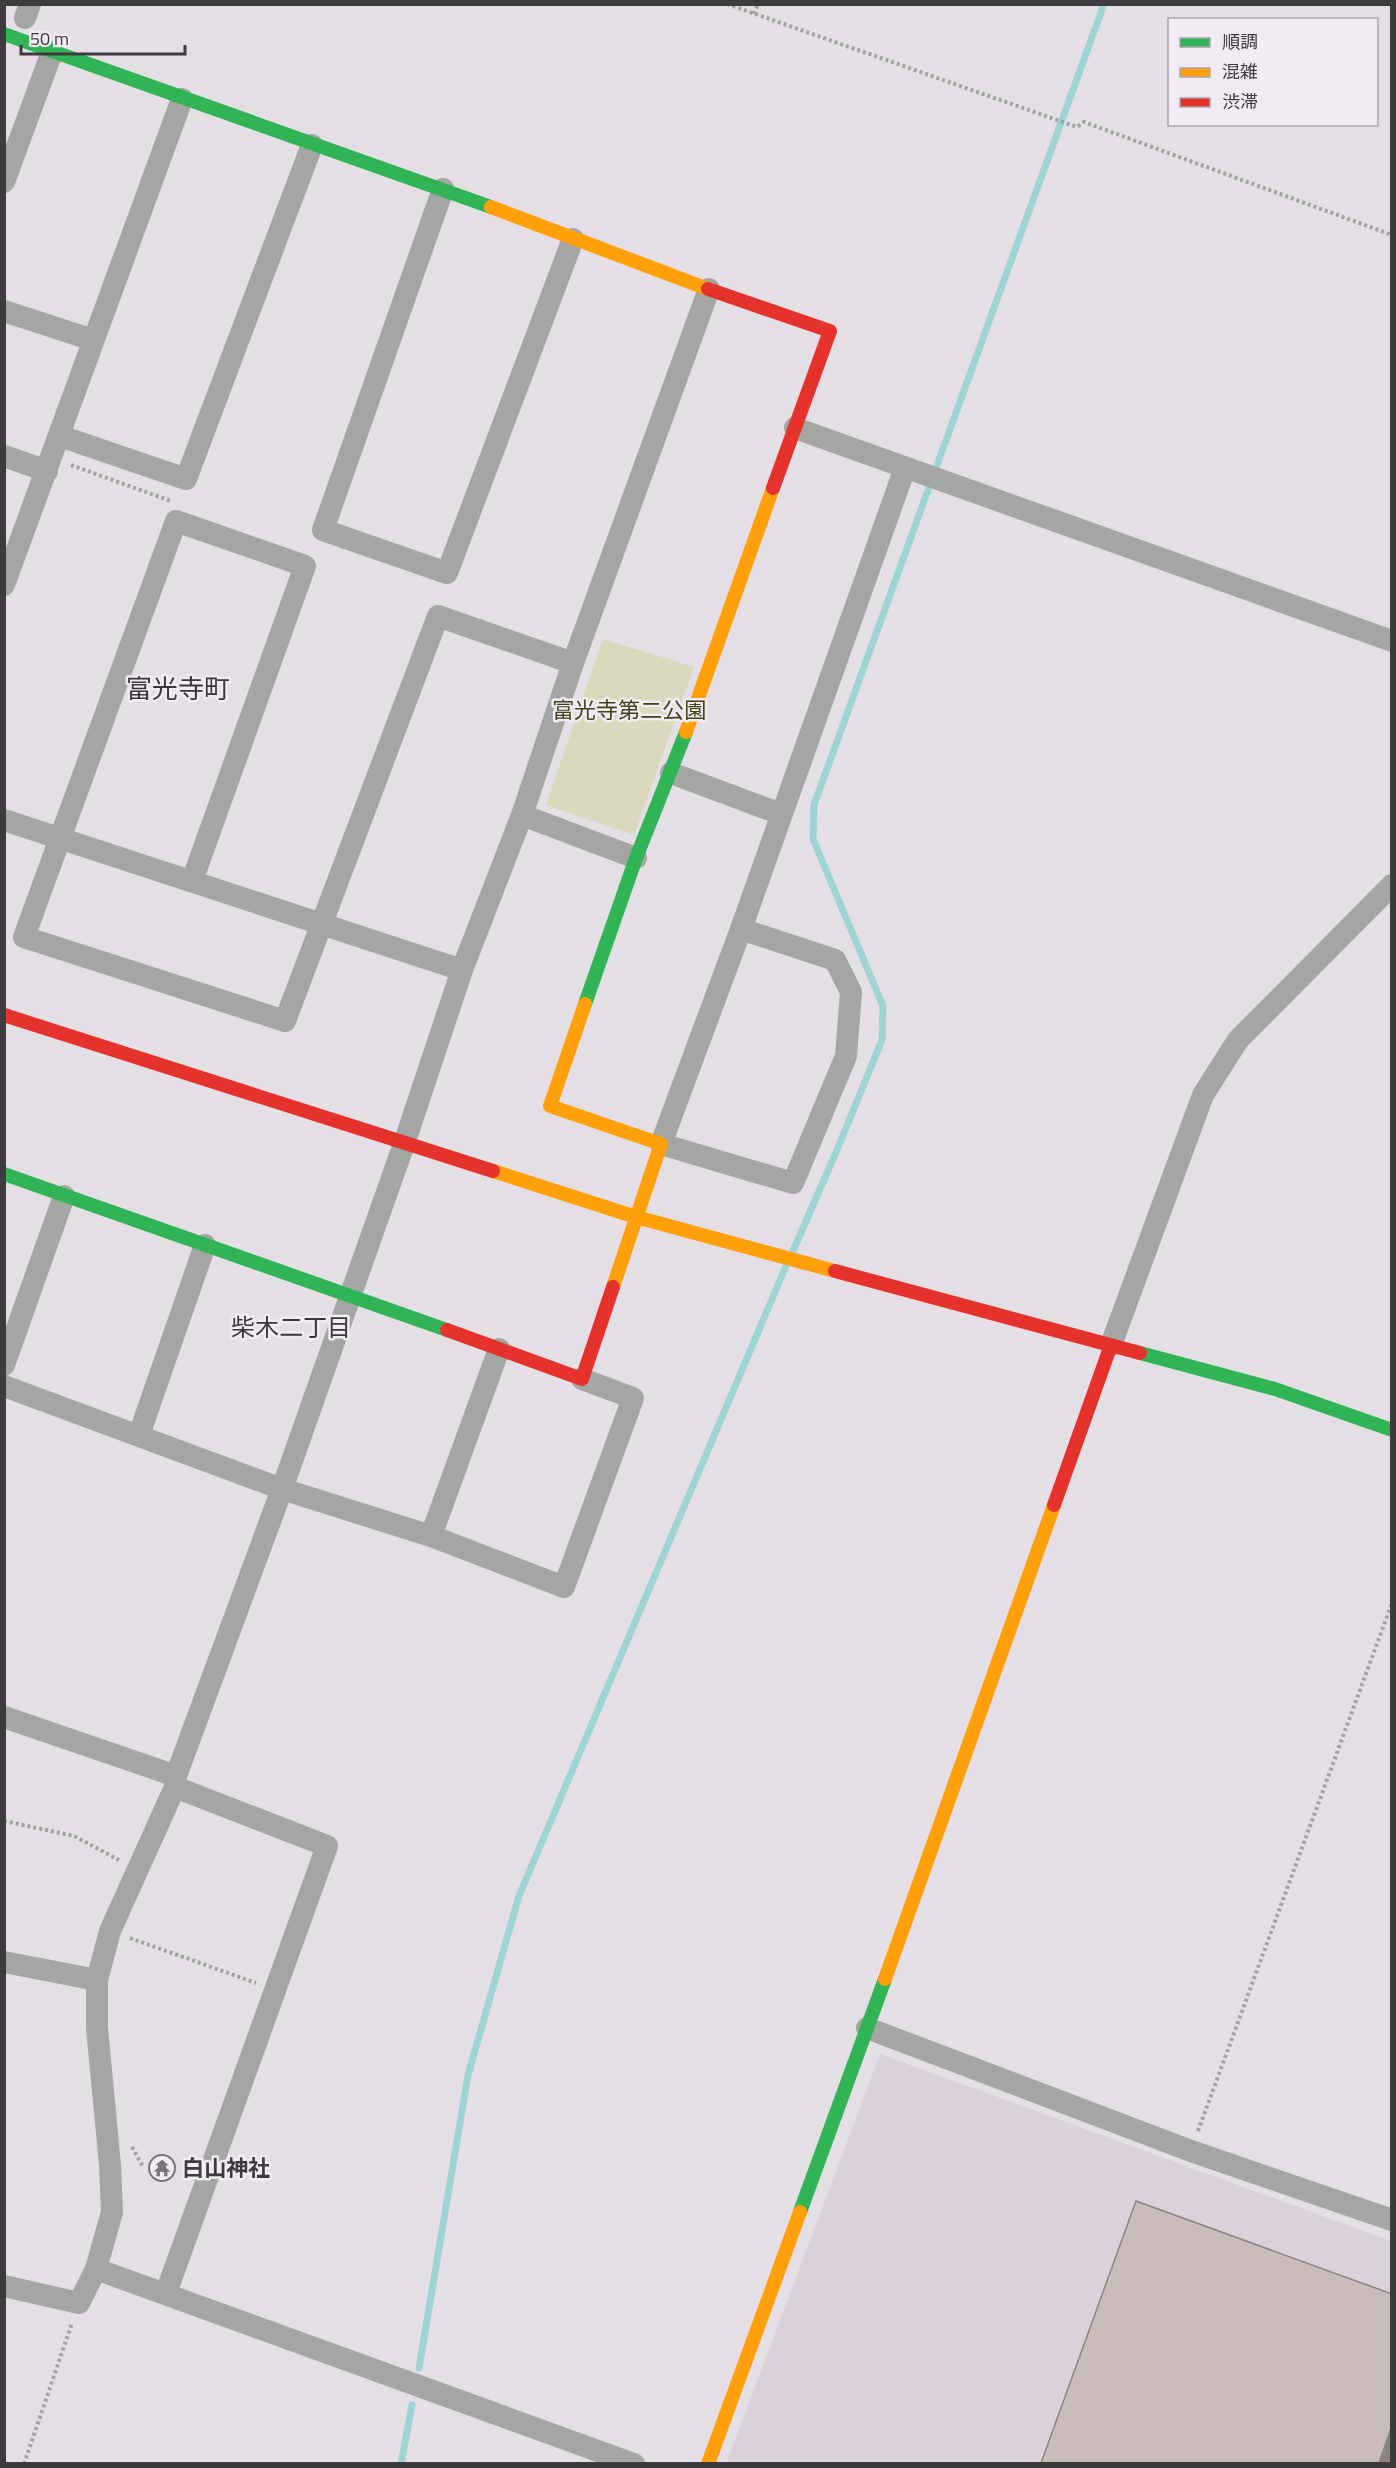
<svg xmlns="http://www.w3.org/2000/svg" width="1396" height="2468" font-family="'Titillium Web','Noto Sans JP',sans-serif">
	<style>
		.built { fill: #dad1db }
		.green { fill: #d8d9bd }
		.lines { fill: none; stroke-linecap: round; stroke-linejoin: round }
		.stream { stroke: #9fd4d7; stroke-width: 7 }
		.path { stroke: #a1a3a0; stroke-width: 4; stroke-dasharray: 3 3; stroke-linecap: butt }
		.street { stroke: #a3a6a3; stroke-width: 22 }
		.fast { stroke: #30b455; stroke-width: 14 }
		.slow { stroke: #ff9f0a; stroke-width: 14 }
		.jam { stroke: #e5322d; stroke-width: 14 }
		.shaded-wall { fill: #8d8482 }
		.building { fill: #cabcba; stroke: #8d8482; stroke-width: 1.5 }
		.labels { text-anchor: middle; stroke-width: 5; stroke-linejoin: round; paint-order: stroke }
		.park-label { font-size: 22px; fill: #404418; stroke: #f3ebf4 }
		.poi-label { font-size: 22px; font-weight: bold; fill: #3e3b3f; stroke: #f3ebf4; text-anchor: start }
		.neighbourhood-label { font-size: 24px; fill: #3b353c; stroke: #f3ebf4 }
		.quarter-label { font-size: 26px; fill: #3b353c; stroke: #f3ebf4 }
	</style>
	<rect width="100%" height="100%" fill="#e4dfe4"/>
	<!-- built -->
	<path class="built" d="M 880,2054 L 1391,2241 L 1391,2463 L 726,2464 Z"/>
	<!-- green -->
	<path class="green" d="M 603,639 L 694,667 L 634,835 L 546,805 Z"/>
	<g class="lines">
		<!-- stream -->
		<path class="stream" d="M 793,1251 L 837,1150 L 882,1040 L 883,1006 L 813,839 L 814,805 L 1104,4
			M 419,2368 L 468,2075 L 519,1896 L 786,1266
			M 401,2464 L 412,2405"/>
		<!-- path -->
		<path class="path" d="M 727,4 L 1077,127 L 1084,122 L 1392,235
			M 754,14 L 758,4
			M 71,465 L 171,501
			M 4,1821 L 74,1836 L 119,1860
			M 130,1938 L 256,1983
			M 1198,2131 L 1392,1603
			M 132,2147 L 143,2167
			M 24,2464 L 72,2323"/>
		<!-- street -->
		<path class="street" d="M 25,18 L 30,4
			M 4,182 L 52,52
			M 443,189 L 323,530 L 447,573 L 573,239
			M 4,311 L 93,340
			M 795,428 L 1392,641
			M 60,436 L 186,479 L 312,145
			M 4,456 L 47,471
			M 4,585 L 182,99
			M 671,773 L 781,814
			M 522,815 L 636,858
			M 4,820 L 462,970
			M 192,881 L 305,566 L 176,521 L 24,937 L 285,1021 L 438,616 L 573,663
			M 741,929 L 835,960 L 851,992 L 846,1056 L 793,1183 L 661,1144 L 741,929 L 905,468
			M 1111,1345 L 1203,1095 L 1238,1040 L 1392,885
			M 4,1365 L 64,1196
			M 4,1386 L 282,1489 L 431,1536 L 564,1587 L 633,1398 L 582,1379
			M 139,1435 L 205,1245
			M 431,1536 L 499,1349
			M 4,1717 L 176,1776
			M 4,1962 L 97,1980
			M 867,2028 L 1191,2151 L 1392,2220
			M 96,2269 L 112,2212 L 110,2165 L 97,2028 L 97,1980 L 110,1931 L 175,1787 L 176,1776 L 282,1489 L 404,1144 L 462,970 L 522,815 L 573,663 L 709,289
			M 4,2286 L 79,2303 L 96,2269 L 634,2464
			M 166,2293 L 327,1846 L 175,1787"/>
		<!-- fast -->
		<path class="fast" d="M 4,34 L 491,207
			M 585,1004 L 636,858 L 686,732
			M 4,1174 L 447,1330
			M 1140,1353 L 1275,1389 L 1392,1430
			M 800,2212 L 885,1979"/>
		<!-- slow -->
		<path class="slow" d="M 491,207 L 708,289
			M 686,732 L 773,488
			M 585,1004 L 550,1106 L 661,1144 L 613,1287
			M 493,1171 L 636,1217 L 835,1271
			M 885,1979 L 1054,1505
			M 708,2464 L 800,2212"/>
		<!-- jam -->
		<path class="jam" d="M 708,289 L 830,331 L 773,488
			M 4,1015 L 493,1171
			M 835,1271 L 1140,1353
			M 447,1330 L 582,1379 L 613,1287
			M 1054,1505 L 1111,1345"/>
	</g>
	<!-- shaded-wall -->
	<path class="shaded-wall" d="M 1392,2425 L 1392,2456 L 1389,2463 L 1379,2463 Z"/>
	<!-- building -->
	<path class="building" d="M 1136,2201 L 1392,2294 L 1392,2425 L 1379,2463 L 1041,2463 Z"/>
	<!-- icons -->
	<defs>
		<symbol id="temple-ring" viewBox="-11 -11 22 22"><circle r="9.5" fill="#f3ebf4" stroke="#787479" stroke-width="1.5"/><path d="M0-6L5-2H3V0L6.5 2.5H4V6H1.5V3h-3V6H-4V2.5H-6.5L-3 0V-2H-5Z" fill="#787479"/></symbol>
	</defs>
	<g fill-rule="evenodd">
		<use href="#temple-ring" x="147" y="2153" width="30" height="30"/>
	</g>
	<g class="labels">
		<!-- park labels -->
		<g class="park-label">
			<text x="629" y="718">富光寺第二公園</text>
		</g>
		<!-- poi labels -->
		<g class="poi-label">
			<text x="182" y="2176">白山神社</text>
		</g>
		<!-- neighbourhood labels -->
		<g class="neighbourhood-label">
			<text x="291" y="1336">柴木二丁目</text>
		</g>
		<!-- quarter labels -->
		<g class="quarter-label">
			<text x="178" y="698">富光寺町</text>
		</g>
	</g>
	<!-- border -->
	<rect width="1396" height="2468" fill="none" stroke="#3e3b3f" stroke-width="12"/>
	<!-- legend -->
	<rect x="1168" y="18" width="210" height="108" fill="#f3ebf4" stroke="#aba5ac" stroke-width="1.5"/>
	<rect x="1180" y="38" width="30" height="9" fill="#30b455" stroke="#aba5ac" stroke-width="1.5"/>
	<text x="1222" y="48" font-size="18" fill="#3e3b3f">順調</text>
	<rect x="1180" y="68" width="30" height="9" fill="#ff9f0a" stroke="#aba5ac" stroke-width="1.5"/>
	<text x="1222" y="78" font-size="18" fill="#3e3b3f">混雑</text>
	<rect x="1180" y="98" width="30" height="9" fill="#e5322d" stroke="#aba5ac" stroke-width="1.5"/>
	<text x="1222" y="108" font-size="18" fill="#3e3b3f">渋滞</text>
	<!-- scale -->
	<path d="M21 45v9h164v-9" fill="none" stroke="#3e3b3f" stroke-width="3"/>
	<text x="30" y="45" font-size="18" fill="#3e3b3f" stroke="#f3ebf4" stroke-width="4.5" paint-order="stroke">50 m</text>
</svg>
